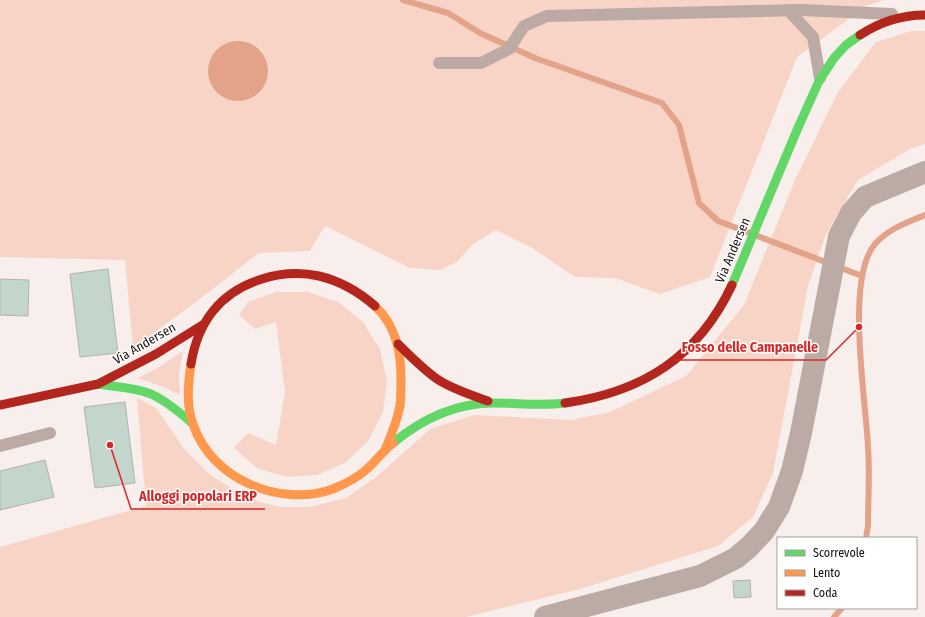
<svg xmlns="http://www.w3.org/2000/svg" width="925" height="617" font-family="'Fira Sans Condensed',sans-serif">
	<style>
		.green { fill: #f8d4c6 }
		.water { fill: #e2a389 }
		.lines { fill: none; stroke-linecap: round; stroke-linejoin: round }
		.stream { stroke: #e2a389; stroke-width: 6 }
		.building { fill: #c4d5cb; stroke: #b3b2b0 }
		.lane { stroke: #bcaba4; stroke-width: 12 }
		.street { stroke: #bcaba4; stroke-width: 22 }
		.fast { stroke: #63d668; stroke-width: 9 }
		.slow { stroke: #ff974d; stroke-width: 9 }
		.jam { stroke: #b3261e; stroke-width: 9 }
		.labels { text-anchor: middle; stroke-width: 3; stroke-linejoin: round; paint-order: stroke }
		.street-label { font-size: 13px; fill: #160f0d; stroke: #fff }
		.leader { fill: none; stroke: #d62828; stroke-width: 1.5 }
		.callout-dot { fill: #d62828; stroke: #fff; stroke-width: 1.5 }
		.callout-label { font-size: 14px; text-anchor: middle; font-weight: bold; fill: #d62828; stroke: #fff; stroke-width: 3; stroke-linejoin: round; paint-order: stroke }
	</style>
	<rect width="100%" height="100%" fill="#f8efec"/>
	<!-- green -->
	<path class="green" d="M 0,0 L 884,0 L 868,5 L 797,57 L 710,277 L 660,294 L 615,278 L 575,277 L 532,248 L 496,230 L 473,244 L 457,262 L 440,270 L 410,268 L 325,226 L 310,251 L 259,253 L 192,305 L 133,348 L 125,260 L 0,257 Z
		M 911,31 L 925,31 L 925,144 L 910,149 L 858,180 L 826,234 L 808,286 L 773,473 L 753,517 L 718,546 L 580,589 L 466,617 L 0,617 L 0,547 L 146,506 L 137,398 L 156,408 L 185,450 L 209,474 L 239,493 L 259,502 L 281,507 L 309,507 L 346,498 L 375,478 L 430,429 L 474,415 L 571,420 L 610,412 L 686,376 L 744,305 L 795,180 L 838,92 L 876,42 Z
		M 276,292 L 308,292 L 338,302 L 363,322 L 380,349 L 387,381 L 383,412 L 368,441 L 345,463 L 317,475 L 287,477 L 257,468 L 234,448 L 248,433 L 276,445 L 285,392 L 276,322 L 255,329 L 239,315 L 248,302 Z
		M 183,351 L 179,374 L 180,395 L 164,387 L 138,378 L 159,367 Z"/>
	<!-- water -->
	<path class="water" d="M208 71a30 30 0 1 1 60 0a30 30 0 1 1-60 0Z"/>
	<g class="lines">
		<!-- stream -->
		<path class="stream" d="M 403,0 L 448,13 L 480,33 L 535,58 L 662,103 L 679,125 L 699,203 L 718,221 L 862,276
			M 866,538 L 868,526 C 868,500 870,473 868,447 C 866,400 845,279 875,244 C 888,229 908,222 925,215
			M 834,617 L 842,608"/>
	</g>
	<!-- building -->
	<path class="building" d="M 108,269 L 118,353 L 80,357 L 70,274 Z
		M 0,279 L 29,280 L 28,316 L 0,315 Z
		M 125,402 L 135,483 L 95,488 L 84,407 Z
		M 45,460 L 54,497 L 0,510 L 0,471 Z
		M 750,580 L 751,597 L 734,598 L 733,581 Z"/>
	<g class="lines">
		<!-- lane -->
		<path class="lane" d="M 788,10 L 813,37 L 820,78
			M 439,63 L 481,63 L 509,49 L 524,26 L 547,16 L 801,10 L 892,14
			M 0,446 L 50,433"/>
		<!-- street -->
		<path class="street" d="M 545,617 L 700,576 L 736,558 L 749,547 L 764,531 L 779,507 L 792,471 L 801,433 L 839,236 L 851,213 L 865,197 L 925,172"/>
		<!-- fast -->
		<path class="fast" d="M 732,285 L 797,130 L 819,81 L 834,58 L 846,45 L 860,35
			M 98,384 C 115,387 134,387 151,394 C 166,401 179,412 192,423
			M 393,443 C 422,419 455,403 494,403 C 518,403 541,406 565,403"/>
		<!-- slow -->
		<path class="slow" d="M 375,306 C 396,326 401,351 401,379 C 401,388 401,397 400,406 C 397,421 391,436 385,450
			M 191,364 C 188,384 186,405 193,424 C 211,479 280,508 333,489 C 345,484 357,478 367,469 C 376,461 383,451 393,443"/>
		<!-- jam -->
		<path class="jam" d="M 860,35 C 880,22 901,15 925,15
			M 398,344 C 410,356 423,369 437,379 C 452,389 471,395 488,401
			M 191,364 C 194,345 201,326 213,311 C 237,281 282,268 319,276 C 340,281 359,292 375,306
			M 565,403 C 643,392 698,357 732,285
			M 0,405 L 98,384 L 156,354 L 204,324"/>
	</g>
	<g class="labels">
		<!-- street labels -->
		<g class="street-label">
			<text transform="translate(732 250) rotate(-67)" y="5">Via Andersen</text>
			<text transform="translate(144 343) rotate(-30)" y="5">Via Andersen</text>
		</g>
	</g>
	<!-- callouts -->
	<path class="leader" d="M859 327L826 360H674M110 445L131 509H265"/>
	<g class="callout-dot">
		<circle cx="859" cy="327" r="4"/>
		<circle cx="110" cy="445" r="4"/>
	</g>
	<g class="callout-label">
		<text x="750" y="352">Fosso delle Campanelle</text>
		<text x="198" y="501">Alloggi popolari ERP</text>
	</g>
	<!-- legend -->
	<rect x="777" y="537" width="140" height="72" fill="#ffffff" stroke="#a29f9e"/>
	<rect x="785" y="550" width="20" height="6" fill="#63d668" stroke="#a29f9e"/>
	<text x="813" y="557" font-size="12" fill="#160f0d">Scorrevole</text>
	<rect x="785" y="570" width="20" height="6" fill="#ff974d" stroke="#a29f9e"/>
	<text x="813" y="577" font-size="12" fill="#160f0d">Lento</text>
	<rect x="785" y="590" width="20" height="6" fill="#b3261e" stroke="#a29f9e"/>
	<text x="813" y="597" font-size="12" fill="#160f0d">Coda</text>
</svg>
